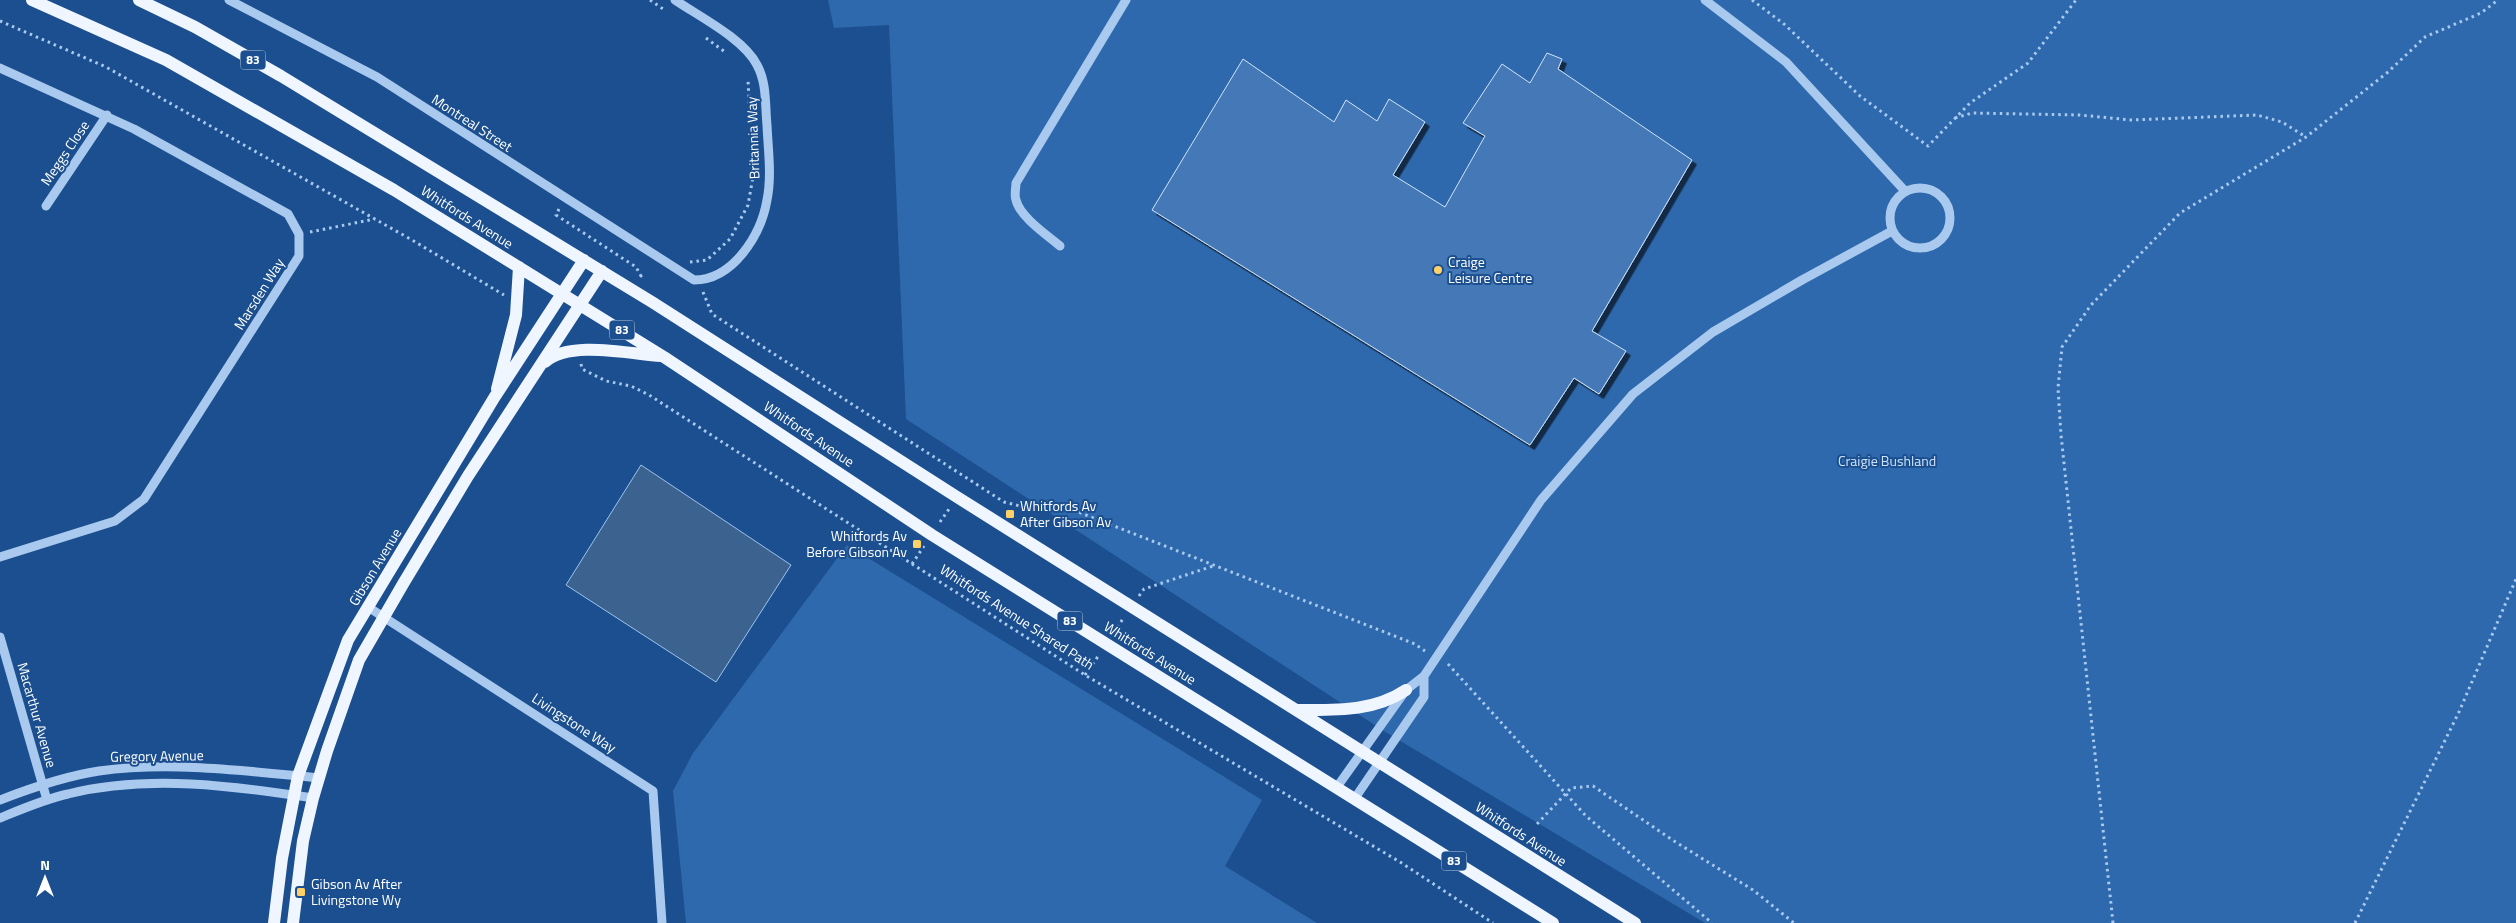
<svg xmlns="http://www.w3.org/2000/svg" width="2516" height="923" font-family="'Titillium Web',sans-serif">
	<style>
		.green { fill: #2e69ad }
		.water { fill: #3c6290; stroke: #9cc4f0 }
		.building { fill: #4478b7; stroke: #cfe3fa; filter: url(#shadow) }
		.lines { fill: none; stroke-linecap: round; stroke-linejoin: round }
		.path { stroke: #a9c9ee; stroke-width: 3; stroke-dasharray: 2.5 4; stroke-linecap: butt }
		.minor { stroke: #a9c9ee; stroke-width: 9 }
		.major { stroke: #f0f6ff; stroke-width: 12 }
		.poi-dot { fill: #ffd166; stroke: #1b4f8f; stroke-width: 2 }
		.labels { text-anchor: middle; stroke-width: 4; stroke-linejoin: round; paint-order: stroke }
		.shield { fill: #1b4f8f; stroke: #bbcadd; stroke-width: 1 }
		.shield-label { font-size: 12px; font-weight: bold; fill: #fff }
		.street-label { font-size: 14px; fill: #fff; stroke: #1b4f8f }
		.poi-label { font-size: 14px; fill: #fff; stroke: #1b4f8f; text-anchor: start }
		.park-label { font-size: 14px; fill: #cfe3fa; stroke: #1b4f8f }
	</style>
	<defs>
		<filter id="shadow"><feDropShadow dx="4.5" dy="4.5" stdDeviation="0" flood-color="#0009"/></filter>
	</defs>
	<rect width="100%" height="100%" fill="#1b4f8f"/>
	<!-- green -->
	<path class="green" d="M 828,0 L 2516,0 L 2516,923 L 1705,923 L 1387,733 L 906,419 L 889,25 L 834,28 Z
		M 847,545 L 1262,800 L 1225,866 L 1317,923 L 686,923 L 673,791 L 693,753 Z"/>
	<!-- water -->
	<path class="water" d="M 641,465 L 791,565 L 716,682 L 566,585 Z"/>
	<!-- building -->
	<path class="building" d="M 1547,53 L 1562,59 L 1558,69 L 1692,160 L 1592,331 L 1626,351 L 1599,394 L 1574,378 L 1530,445 L 1152,210 L 1243,59 L 1334,122 L 1346,100 L 1377,121 L 1389,99 L 1425,122 L 1393,175 L 1445,207 L 1485,136 L 1463,123 L 1502,64 L 1530,83 Z"/>
	<g class="lines">
		<!-- path -->
		<path class="path" d="M 650,0 L 666,11
			M 1752,0 L 1784,24 L 1860,96 L 1928,146 L 1970,103 L 2028,63 L 2076,0
			M 0,21 L 106,67 L 412,240 L 504,295
			M 706,38 L 725,52
			M 1955,118 L 1972,113 L 2080,115 L 2131,120 L 2257,115 L 2282,122 L 2306,137
			M 559,209 L 556,215 L 636,267 L 641,276 L 638,275
			M 310,232 L 375,219
			M 690,262 L 707,260 L 730,239 L 748,205 L 753,177 L 748,80
			M 703,292 L 712,314 L 1004,502 L 1032,509 L 1063,506 L 1415,644 L 1425,651
			M 581,364 L 582,369 L 606,381 L 631,386 L 649,395 L 1085,675 L 1400,862 L 1493,923
			M 940,522 L 949,509
			M 912,564 L 924,546
			M 1139,596 L 1144,589 L 1213,566
			M 1114,633 L 1124,617
			M 1448,664 L 1586,816 L 1712,923
			M 1085,675 L 1099,655
			M 1537,824 L 1571,788 L 1593,786 L 1674,841 L 1753,890 L 1794,923
			M 2113,923 L 2061,435 L 2058,388 L 2062,347 L 2091,305 L 2180,213 L 2306,137 L 2388,72 L 2425,37 L 2481,13 L 2498,0
			M 2355,923 L 2459,712 L 2516,579"/>
		<!-- minor -->
		<path class="minor" d="M 229,0 L 377,77 L 694,280 C 733,280 761,235 767,200 C 772,176 768,149 767,125 C 765,105 767,83 757,65 C 744,39 700,17 675,0
			M 1705,0 L 1786,62 L 1905,191
			M 0,68 L 134,129 L 288,214 L 299,234 L 299,256 L 144,499 L 115,521 L 0,557
			M1890 218a30 30 0 1 1 60 0a30 30 0 1 1-60 0Z
			M 46,206 L 107,115
			M 1060,246 C 1047,235 1020,217 1016,200 C 1014,195 1016,188 1016,183 L 1126,0
			M 368,607 L 653,791 L 662,923
			M 0,637 L 47,800
			M 1337,787 L 1406,690 L 1424,676 L 1541,500 L 1633,394 L 1713,332 L 1802,280 L 1892,231
			M 1355,798 L 1424,697 L 1424,676
			M 0,800 C 31,788 65,776 99,771 C 171,761 246,771 319,778
			M 0,818 C 22,809 45,799 68,794 C 148,774 234,786 313,798"/>
		<!-- major -->
		<path class="major" d="M 32,0 L 166,60 L 394,190 L 664,357 L 932,535 L 1553,923
			M 139,0 L 195,27 L 281,76 L 652,302 L 957,497 L 1635,923
			M 545,362 C 570,340 629,354 661,356
			M 497,389 L 516,315 L 519,267
			M 1298,710 C 1336,710 1373,712 1406,690
			M 274,923 L 282,858 L 298,776 L 348,640 L 494,398 L 584,260
			M 293,923 L 303,841 L 313,798 L 327,751 L 359,660 L 403,584 L 468,476 L 602,271"/>
	</g>
	<!-- markers -->
	<g class="poi-dot">
		<circle cx="1438" cy="270" r="5"/>
		<rect x="1005" y="509" width="10" height="10" rx="2.5"/>
		<rect x="912" y="539" width="10" height="10" rx="2.5"/>
		<rect x="296" y="887" width="10" height="10" rx="2.5"/>
	</g>
	<g class="labels">
		<!-- shield labels -->
		<g class="shield">
			<rect x="240.5" y="50.5" width="25" height="19" rx="4"/>
			<rect x="609.5" y="320.5" width="25" height="19" rx="4"/>
			<rect x="1057.5" y="611.5" width="25" height="19" rx="4"/>
			<rect x="1441.5" y="851.5" width="25" height="19" rx="4"/>
		</g>
		<g class="shield-label">
			<text x="253" y="64">83</text>
			<text x="622" y="334">83</text>
			<text x="1070" y="625">83</text>
			<text x="1454" y="865">83</text>
		</g>
		<!-- street labels -->
		<g class="street-label">
			<text transform="translate(472 123) rotate(33)" y="5">Montreal Street</text>
			<text transform="translate(753 138) rotate(-92)" y="5">Britannia Way</text>
			<text transform="translate(65 153) rotate(-56)" y="5">Meggs Close</text>
			<text transform="translate(467 217) rotate(32)" y="5">Whitfords Avenue</text>
			<text transform="translate(259 294) rotate(-58)" y="5">Marsden Way</text>
			<text transform="translate(809 434) rotate(34)" y="5">Whitfords Avenue</text>
			<text transform="translate(375 567) rotate(-59)" y="5">Gibson Avenue</text>
			<text transform="translate(1017 617) rotate(33)" y="5">Whitfords Avenue Shared Path</text>
			<text transform="translate(1150 653) rotate(32)" y="5">Whitfords Avenue</text>
			<text transform="translate(37 715) rotate(74)" y="5">Macarthur Avenue</text>
			<text transform="translate(574 723) rotate(33)" y="5">Livingstone Way</text>
			<text transform="translate(157 756) rotate(-1)" y="5">Gregory Avenue</text>
			<text transform="translate(1521 834) rotate(33)" y="5">Whitfords Avenue</text>
		</g>
		<!-- poi labels -->
		<g class="poi-label">
			<text x="1448" y="267">Craige<tspan x="1448" dy="16">Leisure Centre</tspan></text>
			<text x="1020" y="511">Whitfords Av<tspan x="1020" dy="16">After Gibson Av</tspan></text>
			<text x="907" y="541" text-anchor="end">Whitfords Av<tspan x="907" dy="16">Before Gibson Av</tspan></text>
			<text x="311" y="889">Gibson Av After<tspan x="311" dy="16">Livingstone Wy</tspan></text>
		</g>
		<!-- park labels -->
		<g class="park-label">
			<text x="1887" y="466">Craigie Bushland</text>
		</g>
	</g>
	<!-- north arrow -->
	<g transform="translate(45 878)" stroke="#1b4f8f" stroke-width="4" paint-order="stroke">
	<path d="M0-4L9 19L0 12L-9 19Z" fill="#ffffff"/>
	<text y="-8" font-size="14" font-weight="bold" text-anchor="middle" fill="#ffffff">N</text>
	</g>
</svg>
